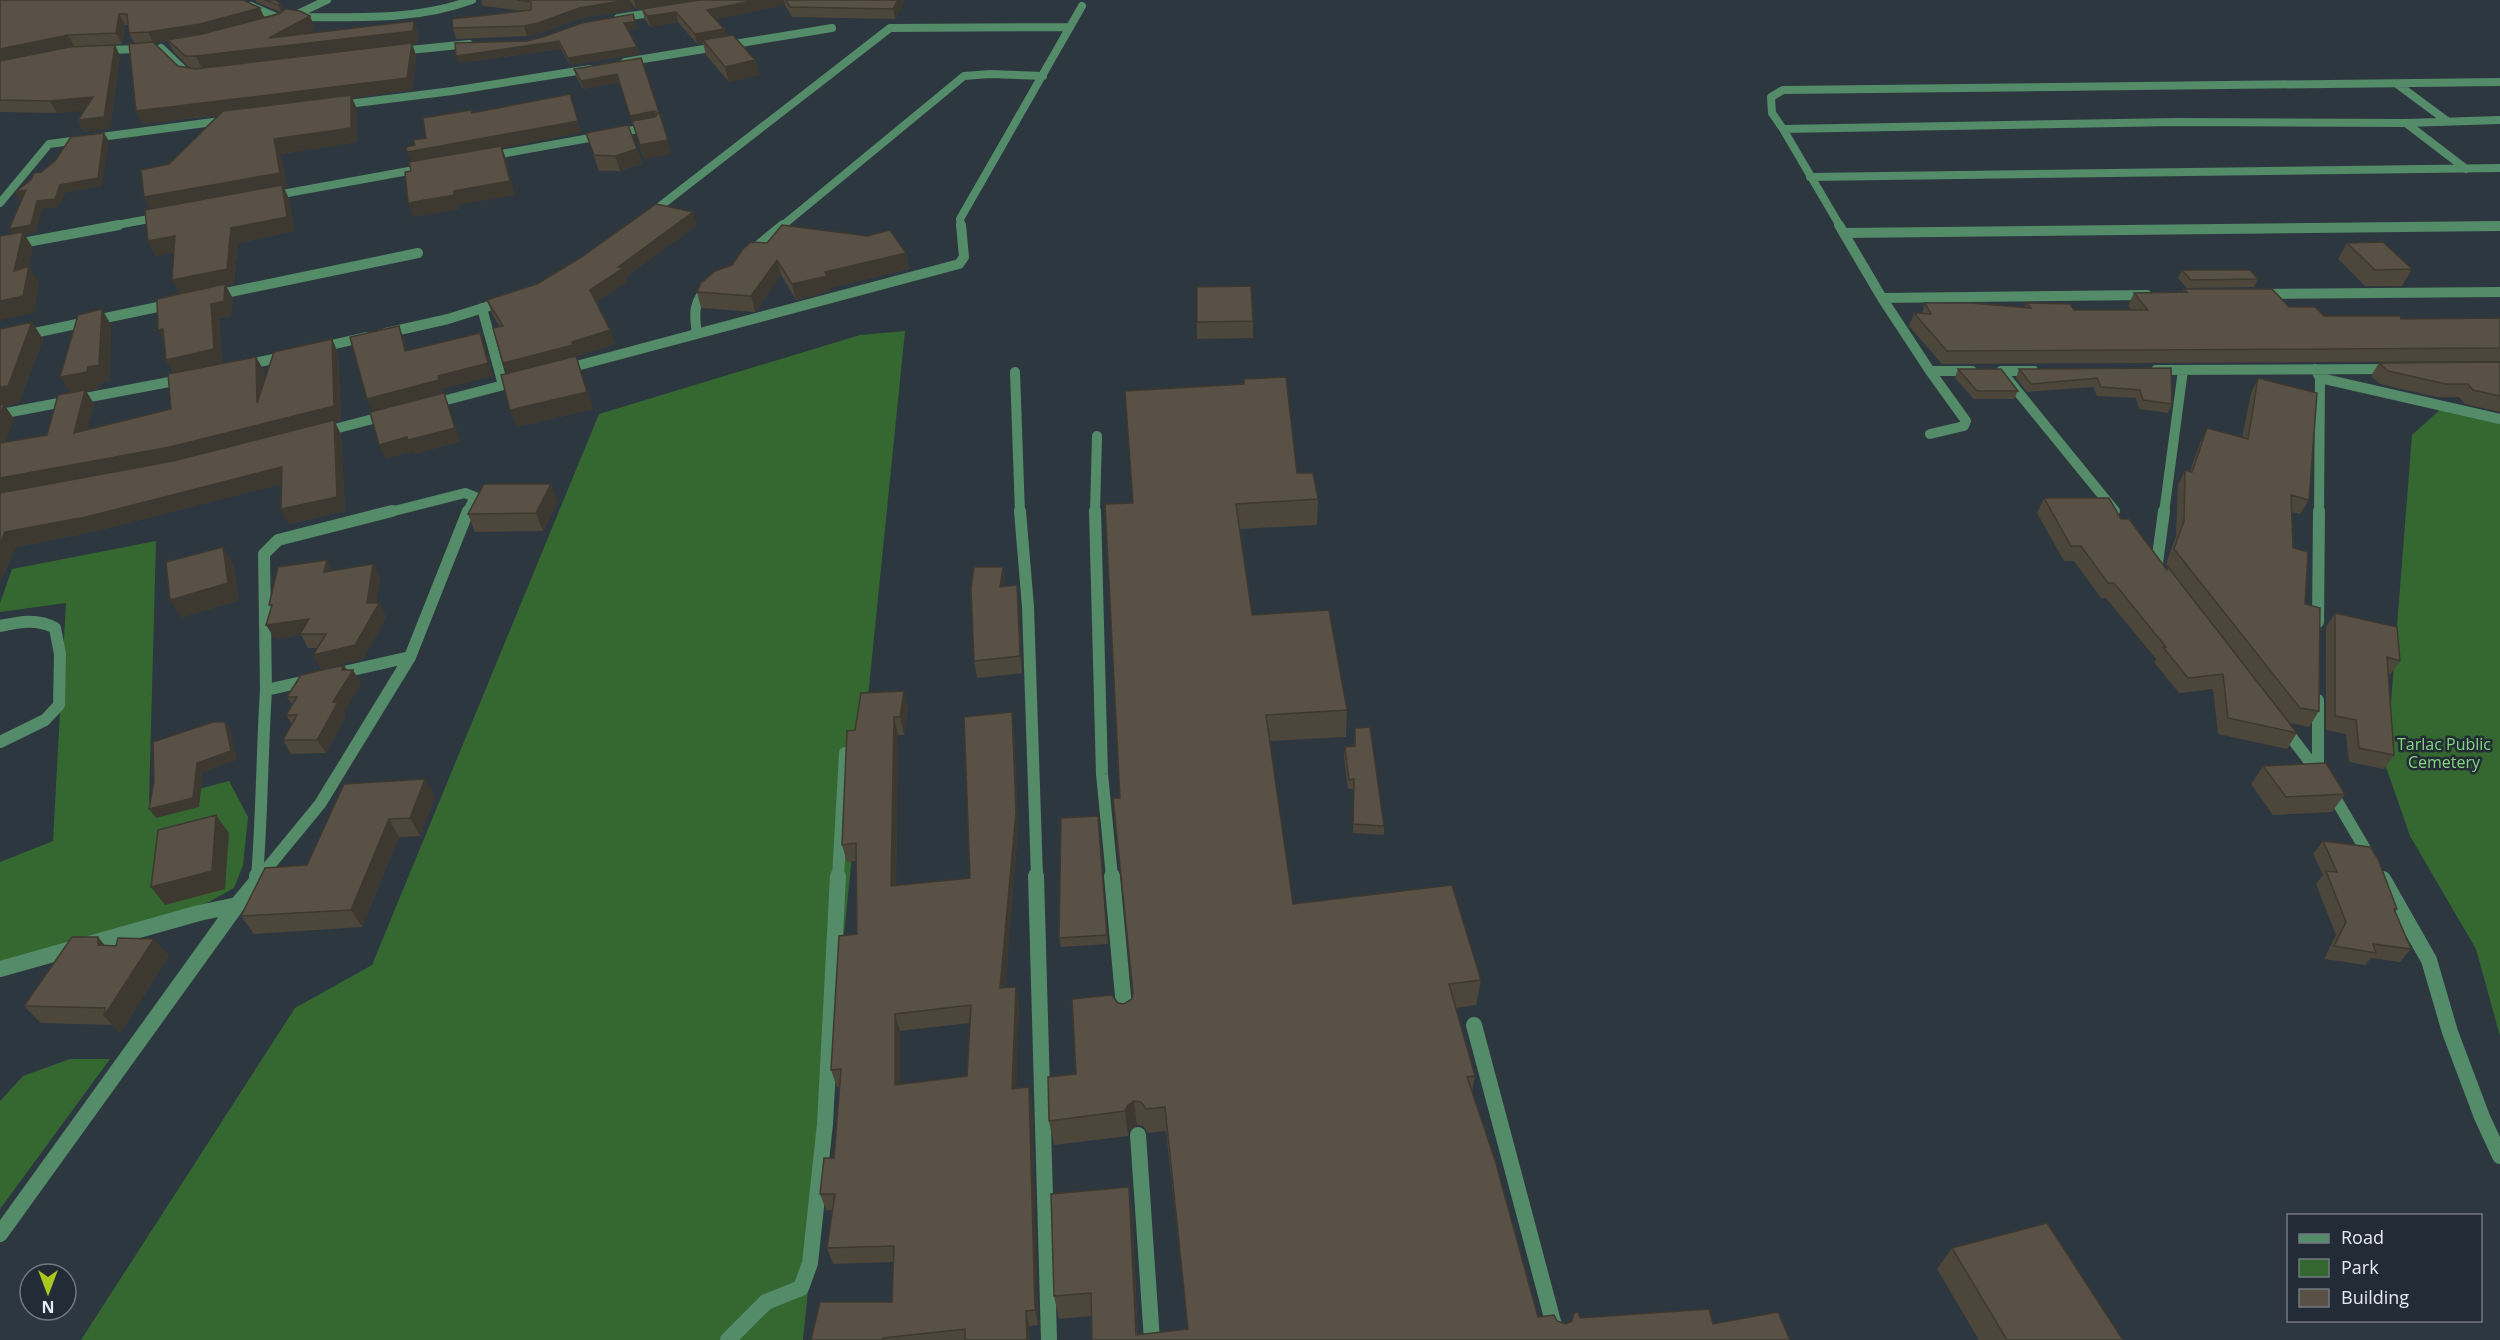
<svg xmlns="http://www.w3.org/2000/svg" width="2500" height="1340" font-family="'Open Sans',sans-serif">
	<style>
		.green { fill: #356731 }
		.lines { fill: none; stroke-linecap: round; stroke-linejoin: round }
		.lane-far2 { stroke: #548b68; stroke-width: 10 }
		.lane-far1 { stroke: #548b68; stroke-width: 12 }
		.lane { stroke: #548b68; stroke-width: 16 }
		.street-far3 { stroke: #548b68; stroke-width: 8 }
		.street-far2 { stroke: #548b68; stroke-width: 10 }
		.street-far1 { stroke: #548b68; stroke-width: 12 }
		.street { stroke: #548b68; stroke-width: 16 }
		.wall { fill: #4d463b; fill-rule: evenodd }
		.shaded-wall { fill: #3e3930 }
		.building { fill: #595145; stroke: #3e3930; stroke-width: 1.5; fill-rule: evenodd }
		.labels { text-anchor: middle; stroke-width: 5; stroke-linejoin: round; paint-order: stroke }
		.park-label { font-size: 16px; fill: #84d67d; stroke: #232c36 }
	</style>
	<rect width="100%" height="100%" fill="#2d3740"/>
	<!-- green -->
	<path class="green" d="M 905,331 L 803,1340 L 81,1340 L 295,1008 L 372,965 L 599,414 L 860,335 Z
		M 2442,408 L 2500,421 L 2500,1036 L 2476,949 L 2410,836 L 2386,767 L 2412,435 Z
		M 156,541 L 149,802 L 229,781 L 248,817 L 243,865 L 234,888 L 209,902 L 0,968 L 0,862 L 53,841 L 66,603 L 0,612 L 0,603 L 12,569 Z
		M 70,1059 L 110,1059 L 0,1209 L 0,1101 L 23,1076 Z"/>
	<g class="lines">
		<!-- lane-far2 -->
		<path class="lane-far2" d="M 1095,513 L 1097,436"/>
		<!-- lane-far1 -->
		<path class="lane-far1" d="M 1095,511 L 1102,774 L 1112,877"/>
		<!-- lane -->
		<path class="lane" d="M 1112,876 L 1125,1018
			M 1474,1025 L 1555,1329
			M 1138,1135 L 1152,1340"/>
		<!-- street-far3 -->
		<path class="street-far3" d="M 251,6 L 283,20
			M 296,17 C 356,17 415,21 472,0
			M 289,18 L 327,0
			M 618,18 L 657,12
			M 161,48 L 188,74 L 192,75
			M 101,50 L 144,49
			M 400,51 L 469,44
			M 625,62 L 832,28
			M 2397,84 L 2447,121
			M 340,105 L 452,91 L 590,69
			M 2406,123 L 2466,169
			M 1783,129 L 1772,113 L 1771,97 L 1783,90 L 2500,82
			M 490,156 L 650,127
			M 1810,177 L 2500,168
			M 271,196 L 425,168
			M 0,203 L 49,144 L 228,120
			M 650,214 L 890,28 L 1070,27
			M 111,226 L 160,217
			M 782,226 L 964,76 L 990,74 L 1043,76
			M 961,226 L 960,219 L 1082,6
			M 1840,226 L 1783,129 L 2176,122 L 2406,123 L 2500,120
			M 2488,226 L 2500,226"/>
		<!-- street-far2 -->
		<path class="street-far2" d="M 1839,225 L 1882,298 L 1930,371 L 1972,371
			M 1844,233 L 2500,226
			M 0,247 L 119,225
			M 749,253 L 783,225
			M 2261,294 L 2500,292
			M 216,295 L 418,253
			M 1882,298 L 2147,295
			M 482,308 L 503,385
			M 386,333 L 448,319 L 502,302
			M 697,334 C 694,314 693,302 708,287
			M 0,340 L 172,304
			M 318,348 L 366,337
			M 245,365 L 287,356
			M 565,369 L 959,264 L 964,257 L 961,225
			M 2315,369 L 2320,378 L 2319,513
			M 2156,370 L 2391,369
			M 1930,371 L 1966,421 L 1964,426 L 1930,434
			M 2034,371 L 2001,371 L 2115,511
			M 1015,372 L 1020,513
			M 2320,378 L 2500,419
			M 431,404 L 519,381
			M 0,414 L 185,379
			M 323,432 L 388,415
			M 386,513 L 465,493 L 475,497 L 467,513
			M 2164,513 L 2183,370"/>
		<!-- street-far1 -->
		<path class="street-far1" d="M 1020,511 L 1028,607 L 1037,877
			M 2157,563 L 2164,511
			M 2318,622 L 2319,511
			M 0,626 C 19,622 37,618 55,628 L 60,654 L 59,705 L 45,720 L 0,742
			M 339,673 L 410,657
			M 266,690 L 264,554 L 278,540 L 392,511
			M 2318,700 L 2318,772
			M 2285,729 L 2317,771
			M 2331,791 L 2371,859
			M 257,877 C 262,815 262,753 266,690 L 311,680
			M 260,877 L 320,804 L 410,657 L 468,511
			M 838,877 L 845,753"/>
		<!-- street -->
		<path class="street" d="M 1036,876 L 1049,1340
			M 2383,879 L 2429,960 L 2450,1032 L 2482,1117 L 2500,1156
			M 257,880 L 257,876
			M 0,969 L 199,913 L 237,905
			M 0,1234 L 237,905 L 261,876
			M 728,1340 L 766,1302 L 801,1288 L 810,1263 L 825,1124 L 838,876"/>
	</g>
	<!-- wall -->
	<path class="wall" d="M 0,0 L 264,17 L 281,12 L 256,2 L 256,0 L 275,0 L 284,10 L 310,16 L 315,29 L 305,34 L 419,34 L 417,43 L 412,44 L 416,55 L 412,90 L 352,98 L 357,109 L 357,142 L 281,154 L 287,188 L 284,188 L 289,199 L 294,231 L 238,243 L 234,284 L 226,286 L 233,299 L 231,316 L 219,318 L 222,363 L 256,357 L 264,371 L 264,382 L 332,339 L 338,353 L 341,420 L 335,422 L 341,435 L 345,511 L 289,524 L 281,509 L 281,484 L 96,531 L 16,547 L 0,582 L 0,329 L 43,339 L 19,403 L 5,406 L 14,419 L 5,442 L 47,435 L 70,392 L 111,325 L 109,381 L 98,384 L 97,389 L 86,391 L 94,404 L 87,429 L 171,409 L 174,373 L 166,360 L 165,343 L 158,330 L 180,294 L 174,252 L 156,256 L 148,241 L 150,209 L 169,164 L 219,115 L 143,124 L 136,111 L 134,43 L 129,33 L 128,25 L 125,25 L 122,44 L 70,47 L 120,56 L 110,128 L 84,132 L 78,120 L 85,110 L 57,113 L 0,112 ZM 168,41 L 174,52 L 190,68 L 178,66 L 154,43 Z
		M 481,0 L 694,0 L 636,9 L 629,0 L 632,10 L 582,18 L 541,33 L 527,36 L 456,39 L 453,28 L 525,11 L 483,6 Z
		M 699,0 L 905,0 L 895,19 L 792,17 L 785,5 L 715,19 L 724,29 L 726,36 L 755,60 L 759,75 L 729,82 L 706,55 L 703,43 L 697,44 L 678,22 L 650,27 L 645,20 L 642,9 Z
		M 637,29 L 628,30 L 637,47 L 639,54 L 570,65 L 561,49 L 459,63 L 527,41 Z
		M 641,58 L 671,154 L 644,159 L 619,82 L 583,89 L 576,76 L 574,69 Z
		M 586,133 L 637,149 L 642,164 L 620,171 L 599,171 Z
		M 697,225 L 626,277 L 627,282 L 596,302 L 610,330 L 615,344 L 576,356 L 593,409 L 517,427 L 510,410 L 507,373 L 503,363 L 500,327 L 492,314 L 487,300 L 537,284 Z
		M 2347,243 L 2412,269 L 2402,286 L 2365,286 L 2338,259 Z
		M 743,249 L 906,253 L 909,269 L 829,288 L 830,291 L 796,300 L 781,275 L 755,312 L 701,308 L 697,292 L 732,265 Z
		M 2182,270 L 2258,279 L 2254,287 L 2187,288 L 2178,278 Z
		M 2184,289 L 2289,307 L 2324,316 L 2401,319 L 2500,318 L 2500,361 L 1942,364 L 1909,326 L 1914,313 L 1922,314 L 1925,303 L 2025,308 L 2027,303 L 2074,310 L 2132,310 L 2128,306 L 2134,293 L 2182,293 Z
		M 1253,321 L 1253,338 L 1197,339 L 1197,322 Z
		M 2500,362 L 2500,412 L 2465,404 L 2459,397 L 2437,397 L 2380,384 L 2371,376 L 2379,363 Z
		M 2171,368 L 2172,404 L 2168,413 L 2139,409 L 2136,398 L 2097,396 L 2093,387 L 2027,392 L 2016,378 L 2019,369 Z
		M 1958,369 L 2018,391 L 2014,399 L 1974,399 L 1955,378 Z
		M 2258,378 L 2309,500 L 2300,514 L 2292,512 L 2293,548 L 2305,604 L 2319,711 L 2309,727 L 2290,723 L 2166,564 L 2176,536 L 2178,485 L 2185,470 L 2190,471 L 2200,443 L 2207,428 L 2242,438 L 2251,393 Z
		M 1297,473 L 1318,499 L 1317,525 L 1240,529 L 1252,615 L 1347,710 L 1346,737 L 1270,741 L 1293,904 L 1481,980 L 1476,1005 L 1456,1008 L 1475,1076 L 1472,1093 L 1538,1317 L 1566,1324 L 1580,1318 L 1713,1324 L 1790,1340 L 1092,1340 L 1091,1316 L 1059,1319 L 1054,1296 L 1129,1187 L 1132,1211 L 1138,1335 L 1188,1329 L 1166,1131 L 1148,1133 L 1143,1126 L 1137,1125 L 1129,1130 L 1128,1136 L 1054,1145 L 1049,1121 L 1118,1003 L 1124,1004 L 1132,999 L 1133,994 L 1120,798 L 1133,503 Z
		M 2044,498 L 2121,519 L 2167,570 L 2297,733 L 2287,749 L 2218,734 L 2213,689 L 2179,693 L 2154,662 L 2156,659 L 2106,598 L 2101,598 L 2074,561 L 2064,561 L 2037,513 Z
		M 558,501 L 543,531 L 475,532 L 468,514 Z
		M 373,564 L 380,578 L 376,603 L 379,603 L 386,617 L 363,659 L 321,669 L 313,655 L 317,648 L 308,648 L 301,635 L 275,639 L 333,571 Z
		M 1005,584 L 1005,586 L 1019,602 L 1022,673 L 977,678 L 974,661 Z
		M 2335,613 L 2400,661 L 2390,675 L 2388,674 L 2394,755 L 2384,769 L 2349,762 L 2346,734 L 2326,730 L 2326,627 Z
		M 347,670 L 361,683 L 344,712 L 346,716 L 326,753 L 291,754 L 283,740 L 292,724 L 286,715 L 292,705 L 287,697 Z
		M 904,691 L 908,709 L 904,735 L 898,735 L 896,886 L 970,878 L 1014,730 L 1018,829 L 1005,988 L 1016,987 L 1019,1004 L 1016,1088 L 1029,1087 L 1032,1104 L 1038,1325 L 1029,1326 L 1030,1340 L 811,1340 L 892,1302 L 893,1262 L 833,1264 L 827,1248 L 832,1210 L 826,1210 L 820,1194 L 834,1158 L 840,1086 L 837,1087 L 831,1070 L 857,934 L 857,861 L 847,862 L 842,845 L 855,730 ZM 970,1023 L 967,1076 L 900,1085 L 900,1031 Z
		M 1355,728 L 1384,826 L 1384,835 L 1353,833 L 1354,789 L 1348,789 L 1344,756 L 1345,747 L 1354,746 Z
		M 2263,766 L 2345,794 L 2332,812 L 2273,815 L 2251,784 Z
		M 425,779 L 435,797 L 420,836 L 399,837 L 362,927 L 254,934 L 241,916 L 307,865 Z
		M 1098,816 L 1108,944 L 1061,947 L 1059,938 Z
		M 2323,841 L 2397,909 L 2395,912 L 2411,949 L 2400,962 L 2371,958 L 2365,965 L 2324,959 L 2336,935 L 2316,884 L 2323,875 L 2313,854 Z
		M 154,939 L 169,956 L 120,1033 L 113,1025 L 41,1023 L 24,1006 L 105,945 L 116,946 Z
		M 1952,1248 L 2123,1340 L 1979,1340 L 1937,1269 Z"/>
	<!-- shaded-wall -->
	<path class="shaded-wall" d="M 626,0 L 629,0 L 632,10 L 582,18 L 541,33 L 527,36 L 524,26 L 579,8 Z
		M 634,0 L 694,0 L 636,9 Z
		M 756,0 L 784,0 L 785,5 L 710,20 L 707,10 Z
		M 898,0 L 905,0 L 895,19 L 893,9 Z
		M 281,4 L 284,11 L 281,12 L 278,5 Z
		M 260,8 L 265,19 L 205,35 L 153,43 L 148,32 Z
		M 676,12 L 678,22 L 650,27 L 647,16 Z
		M 119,14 L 125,25 L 122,44 L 116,33 Z
		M 310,16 L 315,29 L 283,46 L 414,21 L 419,34 L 417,43 L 412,44 L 416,55 L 412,90 L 352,98 L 357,109 L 357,142 L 281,154 L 287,188 L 284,188 L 289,199 L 294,231 L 238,243 L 234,284 L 226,286 L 233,299 L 231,316 L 219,318 L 222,363 L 175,374 L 166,360 L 181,295 L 172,280 L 231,228 L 152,213 L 144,197 L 274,139 L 351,98 L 143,124 L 136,111 L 202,69 L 196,56 L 269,38 Z
		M 635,22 L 637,29 L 626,31 L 624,23 Z
		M 724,29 L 727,39 L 703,40 L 703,43 L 697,44 L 695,34 Z
		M 68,35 L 74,46 L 0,62 L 0,49 Z
		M 559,41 L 561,49 L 459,63 L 456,56 Z
		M 115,45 L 120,56 L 110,128 L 84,132 L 78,120 L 104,117 Z
		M 637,47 L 639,54 L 570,65 L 568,58 Z
		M 755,60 L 759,75 L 729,82 L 725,67 Z
		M 617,74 L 619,82 L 583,89 L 581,81 Z
		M 570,94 L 581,133 L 502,148 L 506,159 L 515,195 L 459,205 L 460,209 L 414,217 L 408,203 L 412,164 L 407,152 Z
		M 93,97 L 99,109 L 57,113 L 50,101 Z
		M 654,111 L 656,119 L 632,123 L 630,116 Z
		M 104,133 L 109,141 L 102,186 L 65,193 L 59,207 L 42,209 L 36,233 L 25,235 L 33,248 L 29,266 L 39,283 L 34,313 L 0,320 L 0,301 L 14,237 L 9,229 L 37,201 L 60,185 Z
		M 668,140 L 671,154 L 644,159 L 640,145 Z
		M 637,149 L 642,164 L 620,171 L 615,156 Z
		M 26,190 L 31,199 L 20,200 L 15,192 Z
		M 693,212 L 697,225 L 626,277 L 627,282 L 594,304 L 590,290 L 618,267 Z
		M 175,236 L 182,251 L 156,256 L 148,241 Z
		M 906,253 L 909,269 L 829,288 L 830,291 L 796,300 L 792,284 L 825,272 Z
		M 777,260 L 781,275 L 755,312 L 751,296 Z
		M 102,309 L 111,325 L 109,381 L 98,384 L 97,389 L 86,391 L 94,404 L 83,447 L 74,433 L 71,394 L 60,377 Z
		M 32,322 L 43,339 L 19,403 L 5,406 L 14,419 L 0,456 L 0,387 Z
		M 399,326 L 404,339 L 411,364 L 405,351 Z
		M 163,329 L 166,345 L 158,330 Z
		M 610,330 L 615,344 L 576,356 L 572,342 Z
		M 480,333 L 485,346 L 493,376 L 443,389 L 445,393 L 444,394 L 449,407 L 461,442 L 415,454 L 413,451 L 386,459 L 379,445 L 407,437 L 455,428 L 373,412 L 367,399 L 438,376 Z
		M 332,339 L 338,353 L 341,420 L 335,422 L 341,435 L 345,511 L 289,524 L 281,509 L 334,422 L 178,462 L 0,495 L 0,478 L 334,406 Z
		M 573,345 L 593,409 L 517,427 L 510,410 L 508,377 L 503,363 Z
		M 256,357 L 264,371 L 265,418 L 257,403 Z
		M 282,467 L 289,482 L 96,531 L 16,547 L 0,582 L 0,544 L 5,532 Z
		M 551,484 L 558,501 L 543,531 L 536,513 Z
		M 223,547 L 234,565 L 239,601 L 181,618 L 170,600 Z
		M 327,560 L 334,574 L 324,572 Z
		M 373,564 L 380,578 L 376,609 L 379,603 L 386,617 L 363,659 L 321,669 L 313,655 L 367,603 Z
		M 1003,567 L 1005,584 L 1002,604 L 1000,587 Z
		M 1017,585 L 1019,602 L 1022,673 L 1020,656 Z
		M 309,619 L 300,634 L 301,635 L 275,639 L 266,625 Z
		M 344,665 L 350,675 L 353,670 L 361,683 L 344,712 L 346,716 L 326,753 L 317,740 L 333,702 L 342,670 Z
		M 904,691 L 908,709 L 904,735 L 900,717 Z
		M 1012,712 L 1014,730 L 1018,829 L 1004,1005 L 1000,988 Z
		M 894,717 L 898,735 L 896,904 L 891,886 Z
		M 225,722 L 231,731 L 237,760 L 203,772 L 199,807 L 156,818 L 149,809 L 197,763 Z
		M 425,779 L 435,797 L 420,836 L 410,818 Z
		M 216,815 L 229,833 L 225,889 L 165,905 L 151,887 Z
		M 389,819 L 399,837 L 362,927 L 351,910 Z
		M 98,937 L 113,955 L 98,945 Z
		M 154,939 L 169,956 L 120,1033 L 104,1016 Z
		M 1016,987 L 1019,1004 L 1016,1105 L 1012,1089 Z
		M 895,1014 L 900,1031 L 900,1102 L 895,1085 Z
		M 1029,1087 L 1032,1104 L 1038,1325 L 1035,1310 Z
		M 1134,1101 L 1137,1125 L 1129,1130 L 1128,1136 L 1125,1111 L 1127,1106 Z
		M 1129,1187 L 1132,1211 L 1138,1340 L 1137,1340 Z
		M 1026,1311 L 1029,1326 L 1030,1340 L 1027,1340 Z"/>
	<!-- building -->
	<path class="building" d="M 0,0 L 243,0 L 260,8 L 200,24 L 148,32 L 129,33 L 127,14 L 119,14 L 116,33 L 68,35 L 0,49 Z
		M 265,0 L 275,0 L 281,4 L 278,5 Z
		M 517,0 L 626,0 L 579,8 L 538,23 L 524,26 L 453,28 L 452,19 L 531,10 L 531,2 Z
		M 699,0 L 756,0 L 707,10 L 724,29 L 695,34 L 676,12 L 647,16 L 642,9 Z
		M 786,0 L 898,0 L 893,9 L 790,7 Z
		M 286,9 L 300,11 L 310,16 L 269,38 L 414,21 L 413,31 L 196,56 L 185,56 L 168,40 L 202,34 L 279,14 Z
		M 633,14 L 635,22 L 624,23 L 637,47 L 568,58 L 559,41 L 456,56 L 455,43 L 527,41 L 543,37 L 582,23 Z
		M 733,35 L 755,60 L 725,67 L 703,40 Z
		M 153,42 L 178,66 L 196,69 L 412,43 L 407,78 L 136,111 L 129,44 Z
		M 115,45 L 104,117 L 78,120 L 93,97 L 50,101 L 0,100 L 0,61 L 70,47 Z
		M 641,58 L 659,112 L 658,113 L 654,111 L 630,116 L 617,74 L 581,81 L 574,69 Z
		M 570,94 L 578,121 L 407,152 L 406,147 L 415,145 L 413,140 L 426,138 L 423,118 L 471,110 L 472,113 Z
		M 351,95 L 351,128 L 274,139 L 280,173 L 144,197 L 141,170 L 169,164 L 223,111 Z
		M 659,112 L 668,140 L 640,145 L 632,121 L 655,117 Z
		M 628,125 L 637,149 L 615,156 L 594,155 L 586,133 Z
		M 104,133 L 98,178 L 60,185 L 55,199 L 37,201 L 31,225 L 9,229 L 26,190 L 15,192 L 31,180 L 34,173 L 41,172 L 55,161 L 71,137 Z
		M 501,146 L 510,181 L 454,191 L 454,195 L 408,203 L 405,172 L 411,171 L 409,162 Z
		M 282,185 L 287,217 L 231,228 L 227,269 L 172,280 L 175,236 L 148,241 L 145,210 Z
		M 656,204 L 693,212 L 618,267 L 623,268 L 590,290 L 610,330 L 572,342 L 573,345 L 503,363 L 493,328 L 503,326 L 487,300 L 537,284 L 583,256 Z
		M 782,225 L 867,236 L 890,230 L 906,253 L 825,272 L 827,276 L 792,284 L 777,260 L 751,296 L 697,292 L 701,283 L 715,271 L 732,265 L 743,249 L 751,242 L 767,243 Z
		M 23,232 L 14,271 L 29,266 L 23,296 L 0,301 L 0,236 Z
		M 2383,242 L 2412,269 L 2375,270 L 2347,243 Z
		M 2182,270 L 2250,270 L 2258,279 L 2191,280 Z
		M 225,284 L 224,301 L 211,304 L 214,349 L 166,360 L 163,329 L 158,330 L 157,299 Z
		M 1251,286 L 1253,321 L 1197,322 L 1197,287 Z
		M 2184,289 L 2272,289 L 2289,307 L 2315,307 L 2324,316 L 2400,316 L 2401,319 L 2500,318 L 2500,348 L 1947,351 L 1914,313 L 1931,314 L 1925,303 L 1970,303 L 2031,308 L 2027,303 L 2070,304 L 2074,310 L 2148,310 L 2134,293 L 2187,292 Z
		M 102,309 L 99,365 L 88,367 L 87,372 L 60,377 L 78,315 Z
		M 32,322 L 8,386 L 0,387 L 0,329 Z
		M 399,326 L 405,351 L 480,333 L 488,363 L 438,376 L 439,380 L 367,399 L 350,337 Z
		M 332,339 L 334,406 L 170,447 L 0,478 L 0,443 L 47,435 L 58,395 L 85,390 L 74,433 L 171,409 L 168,374 L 256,357 L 257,403 L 274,352 Z
		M 576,356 L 587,392 L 510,410 L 501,375 Z
		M 2500,362 L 2500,396 L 2473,390 L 2468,384 L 2446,384 L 2388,371 L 2379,363 Z
		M 2171,368 L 2172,404 L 2143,400 L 2140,390 L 2101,387 L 2097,378 L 2031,384 L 2019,369 Z
		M 1958,369 L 2001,369 L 2018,391 L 1977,391 Z
		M 1286,377 L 1297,473 L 1313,473 L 1318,499 L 1236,504 L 1252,615 L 1329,610 L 1347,710 L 1266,715 L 1293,904 L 1452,885 L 1481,980 L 1449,984 L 1475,1076 L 1467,1077 L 1495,1160 L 1538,1317 L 1554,1315 L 1557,1321 L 1566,1324 L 1572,1321 L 1574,1313 L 1578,1312 L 1580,1318 L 1709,1309 L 1713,1324 L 1778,1312 L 1790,1340 L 1092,1340 L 1091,1293 L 1054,1296 L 1051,1194 L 1129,1187 L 1136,1335 L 1188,1329 L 1165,1107 L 1146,1109 L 1141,1102 L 1134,1101 L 1127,1106 L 1125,1111 L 1049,1121 L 1048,1077 L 1076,1074 L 1072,999 L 1112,995 L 1118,1003 L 1124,1004 L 1132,999 L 1133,993 L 1113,798 L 1120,798 L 1105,504 L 1133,503 L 1125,391 L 1244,384 L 1244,379 Z
		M 2258,378 L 2317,393 L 2309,500 L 2291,495 L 2293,548 L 2308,552 L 2305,604 L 2320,608 L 2319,711 L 2300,708 L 2174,549 L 2184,521 L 2185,470 L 2192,472 L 2207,428 L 2248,439 Z
		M 444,393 L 455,428 L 408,440 L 407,437 L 379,445 L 370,412 Z
		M 4,404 L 0,415 L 0,405 Z
		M 334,420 L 337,497 L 281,509 L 282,467 L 86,517 L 5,532 L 0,544 L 0,493 L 173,461 Z
		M 484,484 L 551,484 L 536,513 L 468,514 Z
		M 2044,498 L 2109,498 L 2121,519 L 2129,519 L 2167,570 L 2168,567 L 2297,733 L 2228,718 L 2223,674 L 2188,678 L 2163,647 L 2166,647 L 2114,583 L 2108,583 L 2081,546 L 2071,546 Z
		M 223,547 L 228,583 L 170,600 L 166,562 Z
		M 327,560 L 324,572 L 373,564 L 367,603 L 379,603 L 355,645 L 313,655 L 326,634 L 300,634 L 309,619 L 266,625 L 272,605 L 269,605 L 278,567 Z
		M 974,567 L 1003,567 L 1000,587 L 1017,585 L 1020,656 L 974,661 L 971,588 Z
		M 2335,613 L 2397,627 L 2400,661 L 2387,657 L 2394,755 L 2359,748 L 2356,720 L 2335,716 Z
		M 344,665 L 342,670 L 353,670 L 333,702 L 338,702 L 317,740 L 283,740 L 297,715 L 286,715 L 297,697 L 287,697 L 301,675 Z
		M 904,691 L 900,717 L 894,717 L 891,886 L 970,878 L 964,717 L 1012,712 L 1016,812 L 1000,988 L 1016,987 L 1012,1089 L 1029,1087 L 1035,1310 L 1026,1311 L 1027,1340 L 965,1340 L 965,1329 L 883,1338 L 882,1340 L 811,1340 L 820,1302 L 892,1302 L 894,1246 L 827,1248 L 835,1194 L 820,1194 L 824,1158 L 834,1158 L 841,1069 L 831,1070 L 839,936 L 857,934 L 856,843 L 842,845 L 847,731 L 855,730 L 861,693 ZM 971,1005 L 967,1076 L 895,1085 L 895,1014 Z
		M 213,722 L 225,722 L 231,751 L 197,763 L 193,798 L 149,809 L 154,781 L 153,742 Z
		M 1370,727 L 1384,826 L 1353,824 L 1354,779 L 1349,780 L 1345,747 L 1355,746 L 1355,728 Z
		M 2326,763 L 2345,794 L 2286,797 L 2263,766 Z
		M 425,779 L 410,818 L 389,819 L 351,910 L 241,916 L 265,868 L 307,865 L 344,784 Z
		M 216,815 L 212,871 L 151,887 L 158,830 Z
		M 1098,816 L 1107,935 L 1059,938 L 1061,818 Z
		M 2323,841 L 2370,847 L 2378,859 L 2397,909 L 2394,909 L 2411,949 L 2373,944 L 2376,953 L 2334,946 L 2346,922 L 2326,871 L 2337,872 Z
		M 72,937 L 98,937 L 98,945 L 116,946 L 118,938 L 154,939 L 104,1016 L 105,1008 L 24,1006 Z
		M 2047,1223 L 2123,1340 L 2007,1340 L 1952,1248 Z"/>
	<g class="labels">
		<!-- park labels -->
		<g class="park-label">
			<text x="2444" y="750">Tarlac Public<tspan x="2444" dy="18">Cemetery</tspan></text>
		</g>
	</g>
	<!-- legend -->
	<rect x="2287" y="1214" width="195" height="108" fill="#232c36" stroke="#717881" stroke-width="1.5"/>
	<rect x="2299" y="1234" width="30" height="9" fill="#548b68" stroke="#717881" stroke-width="1.5"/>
	<text x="2341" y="1244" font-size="18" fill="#e5ebf2">Road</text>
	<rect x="2299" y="1259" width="30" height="18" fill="#356731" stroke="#717881" stroke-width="1.5"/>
	<text x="2341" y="1274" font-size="18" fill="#e5ebf2">Park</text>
	<rect x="2299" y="1289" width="30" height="18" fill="#595145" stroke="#717881" stroke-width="1.5"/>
	<text x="2341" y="1304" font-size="18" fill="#e5ebf2">Building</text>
	<!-- north arrow -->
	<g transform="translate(48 1292) rotate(180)"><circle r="28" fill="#232c36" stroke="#717881" stroke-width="1.5"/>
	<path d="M0-4.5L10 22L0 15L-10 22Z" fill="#a7c81f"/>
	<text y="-9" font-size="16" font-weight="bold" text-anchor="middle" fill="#e5ebf2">N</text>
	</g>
</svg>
